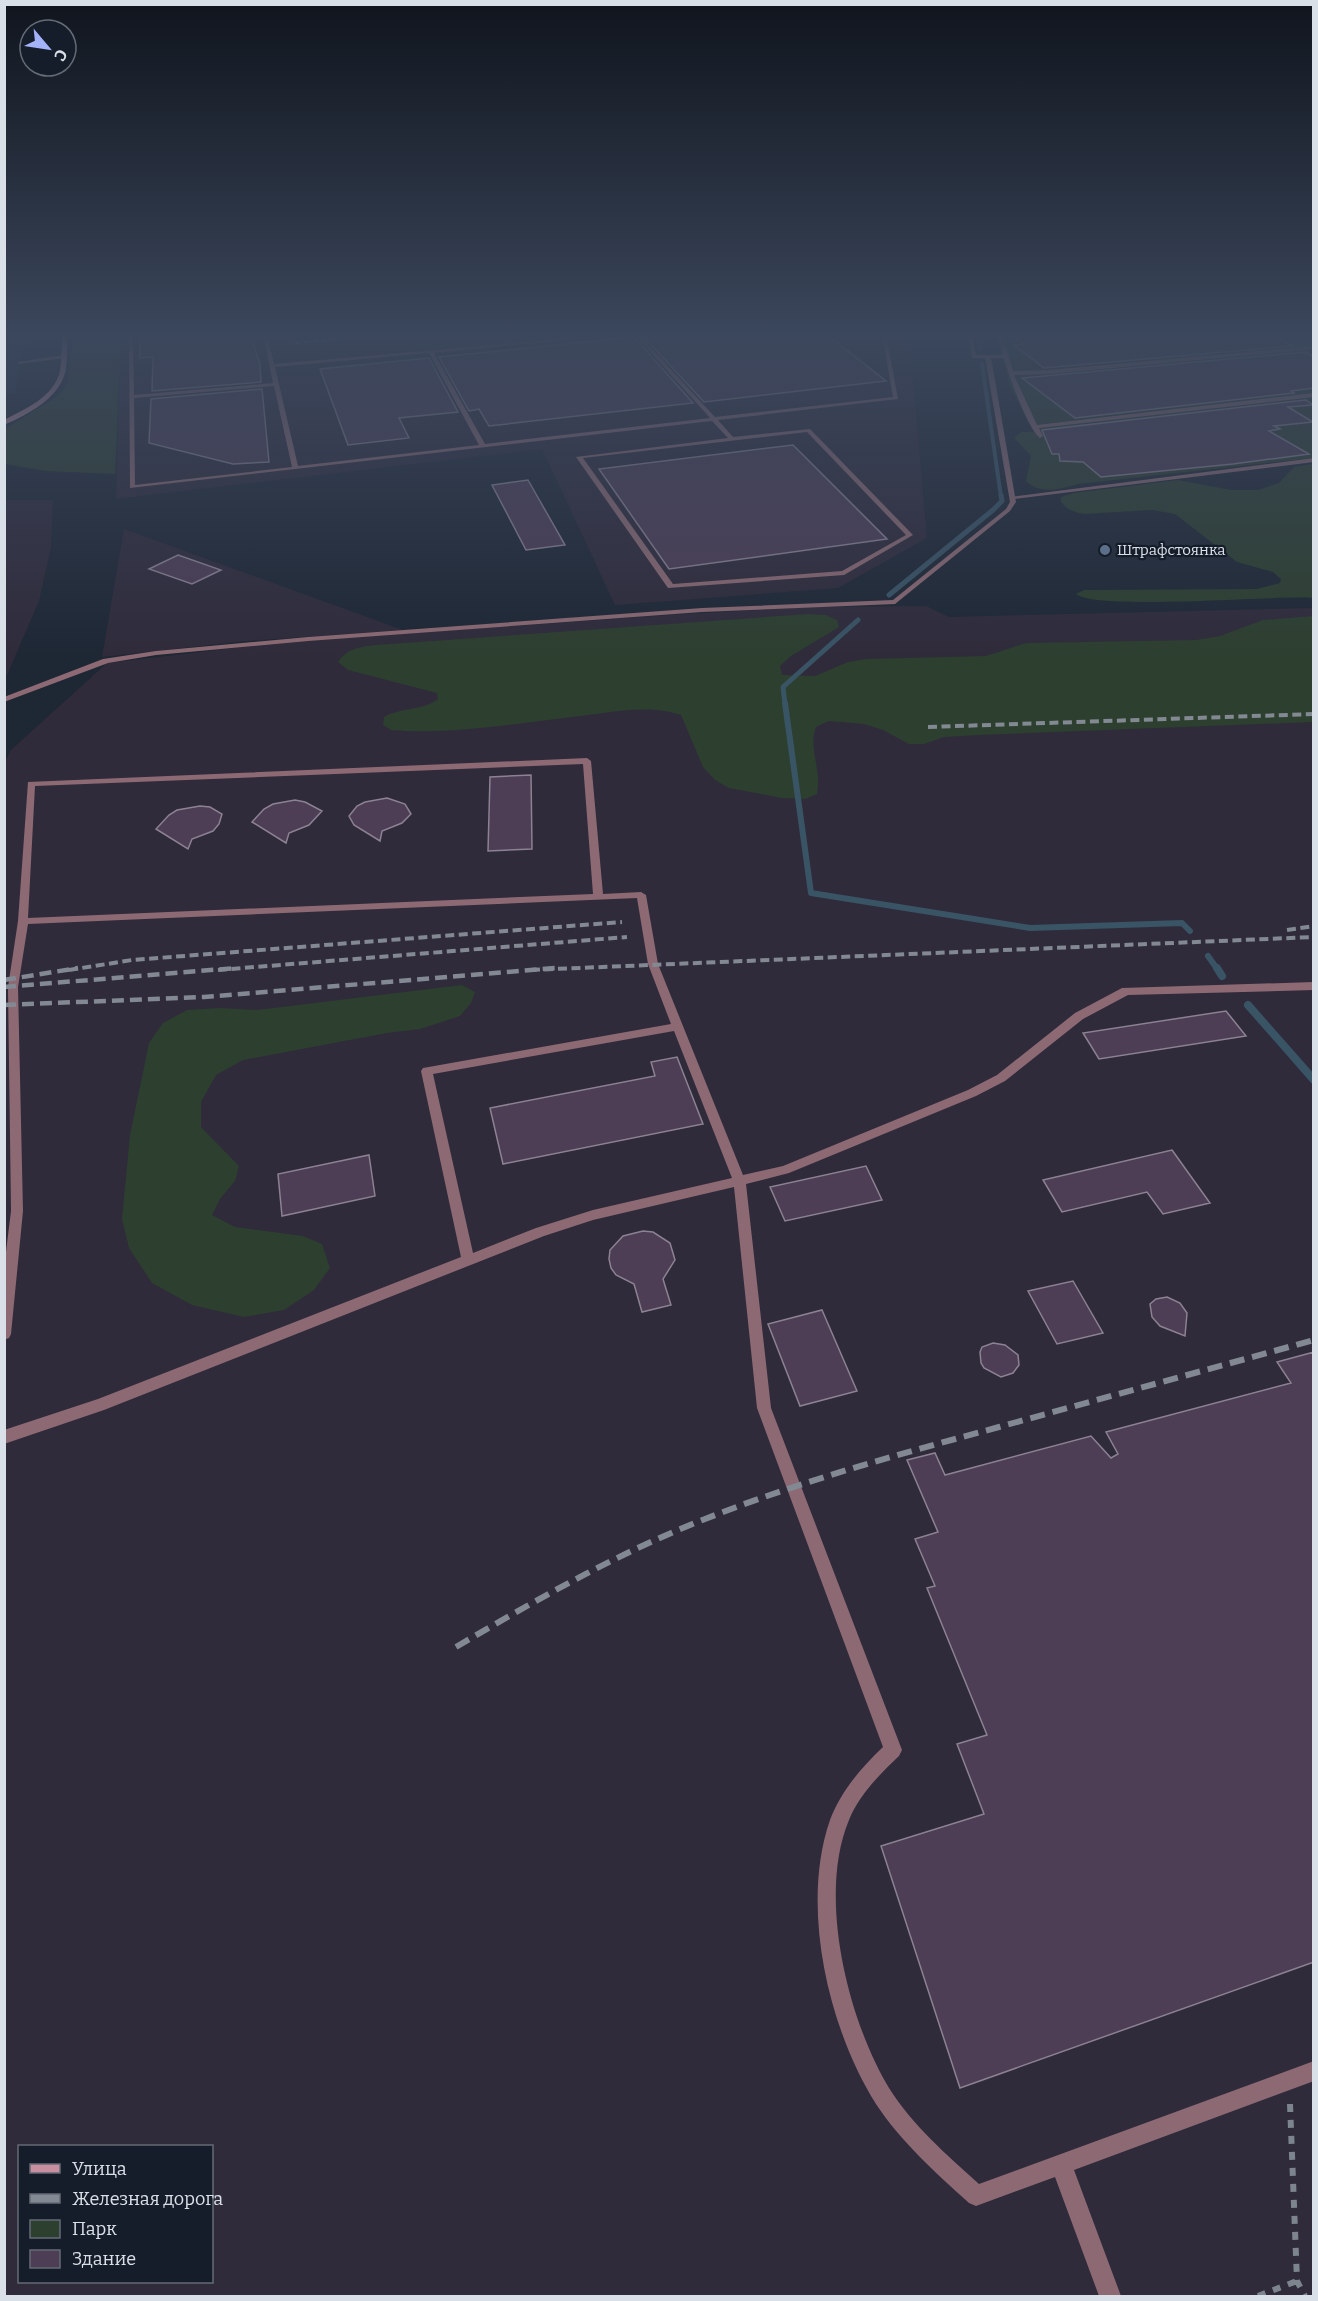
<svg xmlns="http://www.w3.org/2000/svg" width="1318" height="2301" font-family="Bitter,serif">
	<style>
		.built { fill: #263243 }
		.industrial { fill: #2f2b3b; fill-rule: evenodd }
		.green { fill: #2d3f2f }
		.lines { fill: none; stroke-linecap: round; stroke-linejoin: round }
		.stream-far3 { stroke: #395465; stroke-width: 4 }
		.stream-far2 { stroke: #395465; stroke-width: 5 }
		.stream-far1 { stroke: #395465; stroke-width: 6 }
		.stream { stroke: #395465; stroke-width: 8 }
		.building { fill: #4d3e56; stroke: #8b8292; stroke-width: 1.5 }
		.path { stroke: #7c848e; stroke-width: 6; stroke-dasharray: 8 8; stroke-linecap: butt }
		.lane { fill: #8d6a73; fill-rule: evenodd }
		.street { fill: #8d6a73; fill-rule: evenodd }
		.secondary { fill: #c78f9f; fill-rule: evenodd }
		.rail-far3 { stroke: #828993; stroke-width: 2; stroke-dasharray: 6 3; stroke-linecap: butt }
		.rail-far2 { stroke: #828993; stroke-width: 4; stroke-dasharray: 9 4.5; stroke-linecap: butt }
		.rail-far1 { stroke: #828993; stroke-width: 4.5; stroke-dasharray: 12 6; stroke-linecap: butt }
		.rail { stroke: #828993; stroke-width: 6; stroke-dasharray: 15 8; stroke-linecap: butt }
		.service-dot { fill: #5c6f8a; stroke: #151d2a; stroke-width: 2 }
		.labels { text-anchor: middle; stroke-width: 4.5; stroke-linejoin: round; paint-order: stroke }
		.far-poi-label { font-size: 15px; fill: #dae0e8; stroke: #151d2a; text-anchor: start }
	</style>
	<rect width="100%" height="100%" fill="#1e2734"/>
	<!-- built -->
	<path class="built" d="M 5,334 L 46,334 L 45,343 L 23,345 L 15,393 L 5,394 Z"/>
	<!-- industrial -->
	<path class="industrial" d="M 121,334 L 909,334 L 927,538 L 838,588 L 615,605 L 542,449 L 116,499 Z
		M 5,500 L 53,500 L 51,548 L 39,601 L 5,680 Z
		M 124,529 L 403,630 L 246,641 L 102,657 Z
		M 926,606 L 949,617 L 1313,608 L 1313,2296 L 5,2296 L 4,764 L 11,750 L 107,663 L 285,642 L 685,614 L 812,607 ZM 20,2146 L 212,2146 L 212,2282 L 20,2282 Z"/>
	<!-- green -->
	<path class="green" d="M 74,334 L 121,334 L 115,474 L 46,471 L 5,464 L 5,429 L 55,398 L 67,385 Z
		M 996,334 L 1313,334 L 1313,458 L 1078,484 C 1061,489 1040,495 1026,481 L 1031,456 L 1014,438 L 1021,432 L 1034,432 L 1009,384 Z
		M 1313,464 L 1313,598 C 1274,595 1096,611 1076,594 L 1084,590 L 1257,589 L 1280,583 L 1281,579 L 1273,572 L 1237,562 L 1175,514 L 1152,510 L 1084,514 C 1074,512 1067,510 1061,502 L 1061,497 L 1074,493 L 1178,480 L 1231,490 L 1258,490 L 1279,483 L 1294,467 Z
		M 808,614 L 826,615 L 837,620 L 839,627 L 791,656 L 780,666 L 782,675 L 815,676 L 848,662 L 866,659 L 986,656 L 1026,643 L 1196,640 L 1220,636 L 1263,620 L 1313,616 L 1313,722 L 979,735 L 944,737 L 924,744 L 909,744 L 883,730 L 864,724 L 829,721 L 816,727 C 808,748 822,770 817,794 L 806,799 L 782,798 L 729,788 L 715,780 L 703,767 L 681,715 C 650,704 612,712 580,716 C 518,723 454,735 391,730 L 383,725 L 384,717 C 401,707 423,711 438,699 L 437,693 L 348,670 L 338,662 C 347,648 360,647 376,645 Z
		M 462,985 L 475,992 L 471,1003 L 460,1016 L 420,1029 L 387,1033 L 243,1060 L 216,1075 L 201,1102 L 201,1127 L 239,1166 L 235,1181 L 220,1199 L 212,1215 L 235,1227 L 303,1236 L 322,1244 L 330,1268 L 314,1290 L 284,1310 L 244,1317 L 192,1305 L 152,1283 L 129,1248 L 122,1219 L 130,1135 L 149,1043 L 163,1023 L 187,1010 L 220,1008 L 257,1010 Z"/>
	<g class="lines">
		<!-- stream-far3 -->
		<path class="stream-far3" d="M 978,334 L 980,348
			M 982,364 L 1001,497"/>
		<!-- stream-far2 -->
		<path class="stream-far2" d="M 889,595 L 993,510 L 1002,501 L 1001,495
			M 785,704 L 783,687 L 858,620"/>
		<!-- stream-far1 -->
		<path class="stream-far1" d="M 785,703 L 811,893 L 1030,928 L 1182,923 L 1190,931
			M 1208,956 L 1218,970"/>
		<!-- stream -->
		<path class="stream" d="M 1217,968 L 1222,976
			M 1248,1005 L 1314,1080"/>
	</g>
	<!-- building -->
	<path class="building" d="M 141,334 L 250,334 L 260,364 L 261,382 L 152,391 L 153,357 L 140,358 Z
		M 667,334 L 826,334 L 886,381 L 704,402 L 643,336 Z
		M 1009,334 L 1272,334 L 1293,346 L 1044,368 L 1014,345 L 1025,344 Z
		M 634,337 L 693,403 L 489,426 L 479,409 L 469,411 L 439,357 Z
		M 1305,352 L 1314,357 L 1314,388 L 1291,391 L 1294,393 L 1075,418 L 1022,378 Z
		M 429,358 L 458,412 L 399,418 L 409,438 L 348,445 L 320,369 Z
		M 262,389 L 269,462 L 233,464 L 149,443 L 151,399 Z
		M 1306,400 L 1313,405 L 1288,407 L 1313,422 L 1274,426 L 1280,429 L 1269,431 L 1309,454 L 1233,464 L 1101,477 L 1083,462 L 1060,461 L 1059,454 L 1052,454 L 1042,430 Z
		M 793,445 L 887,539 L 669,569 L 599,469 Z
		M 528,480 L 565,545 L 526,550 L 492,485 Z
		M 178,555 L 221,570 L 192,584 L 149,569 Z
		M 531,775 L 532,849 L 488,851 L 490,777 Z
		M 387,798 L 405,804 L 411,814 L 402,823 L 382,831 L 380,841 L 354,825 L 349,816 L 357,806 L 365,802 Z
		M 295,800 L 305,802 L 322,811 L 309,825 L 289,833 L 286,843 L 252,822 L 264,809 L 273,804 Z
		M 200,806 L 210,807 L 222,814 L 219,824 L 213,831 L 192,839 L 188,849 L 156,829 L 169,815 L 177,810 Z
		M 1226,1011 L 1246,1036 L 1099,1059 L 1083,1033 Z
		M 677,1057 L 703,1124 L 503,1164 L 490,1108 L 655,1076 L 651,1062 Z
		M 1172,1150 L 1210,1203 L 1163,1214 L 1147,1192 L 1062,1212 L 1043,1180 Z
		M 369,1155 L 375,1196 L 282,1216 L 278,1174 Z
		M 866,1166 L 882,1200 L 785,1221 L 770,1187 Z
		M 643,1231 L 653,1232 L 670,1243 L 675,1260 L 663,1279 L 671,1305 L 642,1312 L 634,1284 L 616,1275 L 611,1268 L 609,1259 L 610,1250 L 623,1236 Z
		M 1073,1281 L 1103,1333 L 1057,1344 L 1028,1291 Z
		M 1167,1297 L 1180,1303 L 1187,1313 L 1185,1336 L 1160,1326 L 1152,1317 L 1150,1304 L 1156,1299 Z
		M 822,1310 L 857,1391 L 800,1406 L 768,1324 Z
		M 993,1343 L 1005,1345 L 1018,1355 L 1019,1365 L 1013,1373 L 1001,1377 L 984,1368 L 981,1363 L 980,1352 L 982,1347 Z
		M 1314,1352 L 1314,1962 L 960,2088 L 881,1846 L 984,1814 L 957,1744 L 987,1735 L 927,1588 L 935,1586 L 915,1539 L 938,1532 L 907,1460 L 935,1453 L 945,1475 L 1091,1436 L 1111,1458 L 1118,1454 L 1106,1432 L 1291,1383 L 1277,1362 Z"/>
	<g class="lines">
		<!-- path -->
		<path class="path" d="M 1290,2104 L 1297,2281 L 1305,2296
			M 1258,2296 L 1297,2281"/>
		<!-- lane -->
		<path class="lane" d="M 129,334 L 133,334 L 134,395 L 273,383 L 263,334 L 267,334 L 274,364 L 619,334 L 617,335 L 434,353 L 485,444 L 710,418 L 634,334 L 638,334 L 715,417 L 893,397 L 882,334 L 886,334 L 898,399 L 718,420 L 733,437 L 810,429 L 913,535 L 844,575 L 668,588 L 576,457 L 728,438 L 712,421 L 130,488 ZM 429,353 L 479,445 L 298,466 L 275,367 ZM 274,386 L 292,467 L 135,485 L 134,398 ZM 807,432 L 906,535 L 842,571 L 673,584 L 583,458 Z
			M 968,334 L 972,334 L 976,355 L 1003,355 L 998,334 L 1002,334 L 1013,371 L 1049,370 L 1314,346 L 1314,349 L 1049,374 L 1014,375 L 1037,425 L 1314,393 L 1314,397 L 1039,428 L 1043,436 L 1040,438 C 1027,427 1009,376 1004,358 L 972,358 Z
			M 63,355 L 65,358 L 20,364 L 17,362 Z
			M 1314,458 L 1314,462 L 1013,499 L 1010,497 Z
			M 587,758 L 591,761 L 603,894 L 641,892 L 646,895 L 658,964 L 743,1175 L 783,1166 L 968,1090 L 997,1075 L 1075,1013 L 1122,988 L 1314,982 L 1314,990 L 1128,995 L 1083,1019 L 1005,1081 L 976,1096 L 789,1173 L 746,1184 L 771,1408 L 902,1750 L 899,1756 C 880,1774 859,1795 849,1820 C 817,1896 848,2020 889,2088 C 912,2125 947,2155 979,2184 L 1314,2061 L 1314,2081 L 1074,2170 L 1121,2296 L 1099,2296 L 1055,2177 L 976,2206 L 969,2203 C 936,2173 901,2142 876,2104 C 828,2028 800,1906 830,1820 C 841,1791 861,1768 883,1747 L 757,1408 L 734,1187 L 593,1220 L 544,1236 L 104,1410 L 4,1444 L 4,1430 L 98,1399 L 461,1257 L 421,1071 L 423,1068 L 671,1024 L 648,964 L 637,898 L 28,924 L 18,987 L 23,1211 L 11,1334 L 9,1338 L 4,1340 L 4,1268 L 11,1211 L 8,987 L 18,921 L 28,782 ZM 583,764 L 593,894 L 28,918 L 35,786 ZM 674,1031 L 732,1178 L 593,1210 L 536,1228 L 473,1253 L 433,1074 Z"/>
		<!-- street -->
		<path class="street" d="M 988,355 L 991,357 L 1016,502 L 1010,511 L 895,604 L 702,612 L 308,641 L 156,655 L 108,663 L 4,702 L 4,697 L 103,659 L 156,651 L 308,637 L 702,608 L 893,600 L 1006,509 L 1010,502 L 985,357 Z"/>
		<!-- secondary -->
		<path class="secondary" d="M 63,334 L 67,334 C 67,347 68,360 65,373 C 58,399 27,415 4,425 L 4,420 C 25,409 54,397 60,371 C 62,359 61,346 63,334 Z"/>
		<!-- rail-far3 -->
		<path class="rail-far3" d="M 295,343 L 401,334"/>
		<!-- rail-far2 -->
		<path class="rail-far2" d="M 928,727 L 1314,714
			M 1287,930 L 1314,926
			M 69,970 L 132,960 L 622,922
			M 218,970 L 627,937
			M 531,970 L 1314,937"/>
		<!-- rail-far1 -->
		<path class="rail-far1" d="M 4,980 L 78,968
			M 4,987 L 236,968
			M 4,1005 L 204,997 L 556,968"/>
		<!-- rail -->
		<path class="rail" d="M 456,1647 C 536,1600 618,1553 705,1519 C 801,1481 900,1454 999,1427 C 1104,1398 1209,1369 1314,1340"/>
	</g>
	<!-- sky -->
	<linearGradient id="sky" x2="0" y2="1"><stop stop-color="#10151d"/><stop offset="0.51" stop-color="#3b475c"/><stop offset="1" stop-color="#3b475c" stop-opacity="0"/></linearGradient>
	<rect width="1318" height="656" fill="url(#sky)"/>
	<!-- markers -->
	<circle class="service-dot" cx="1105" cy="550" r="6"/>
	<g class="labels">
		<!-- far-poi labels -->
		<g class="far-poi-label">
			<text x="1117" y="555">Штрафстоянка</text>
		</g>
	</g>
	<!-- border -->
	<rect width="1318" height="2301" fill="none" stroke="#dae0e8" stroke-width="12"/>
	<!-- legend -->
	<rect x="18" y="2145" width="195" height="138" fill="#151d2a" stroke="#646b76" stroke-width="1.5"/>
	<rect x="30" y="2164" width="30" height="9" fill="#c78f9f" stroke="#646b76" stroke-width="1.5"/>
	<text x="72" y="2175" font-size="18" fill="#dae0e8">Улица</text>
	<rect x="30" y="2194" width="30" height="9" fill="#828993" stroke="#646b76" stroke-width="1.5"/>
	<text x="72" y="2205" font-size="18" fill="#dae0e8">Железная дорога</text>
	<rect x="30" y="2220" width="30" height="18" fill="#2d3f2f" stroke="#646b76" stroke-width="1.5"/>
	<text x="72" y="2235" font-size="18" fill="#dae0e8">Парк</text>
	<rect x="30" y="2250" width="30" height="18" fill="#4d3e56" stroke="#646b76" stroke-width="1.5"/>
	<text x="72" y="2265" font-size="18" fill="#dae0e8">Здание</text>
	<!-- north arrow -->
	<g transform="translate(48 48) rotate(119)"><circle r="28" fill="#151d2a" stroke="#646b76" stroke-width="1.5"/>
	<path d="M0-4.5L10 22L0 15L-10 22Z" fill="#a4b2fc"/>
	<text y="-9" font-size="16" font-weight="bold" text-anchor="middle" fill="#dae0e8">С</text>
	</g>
</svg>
